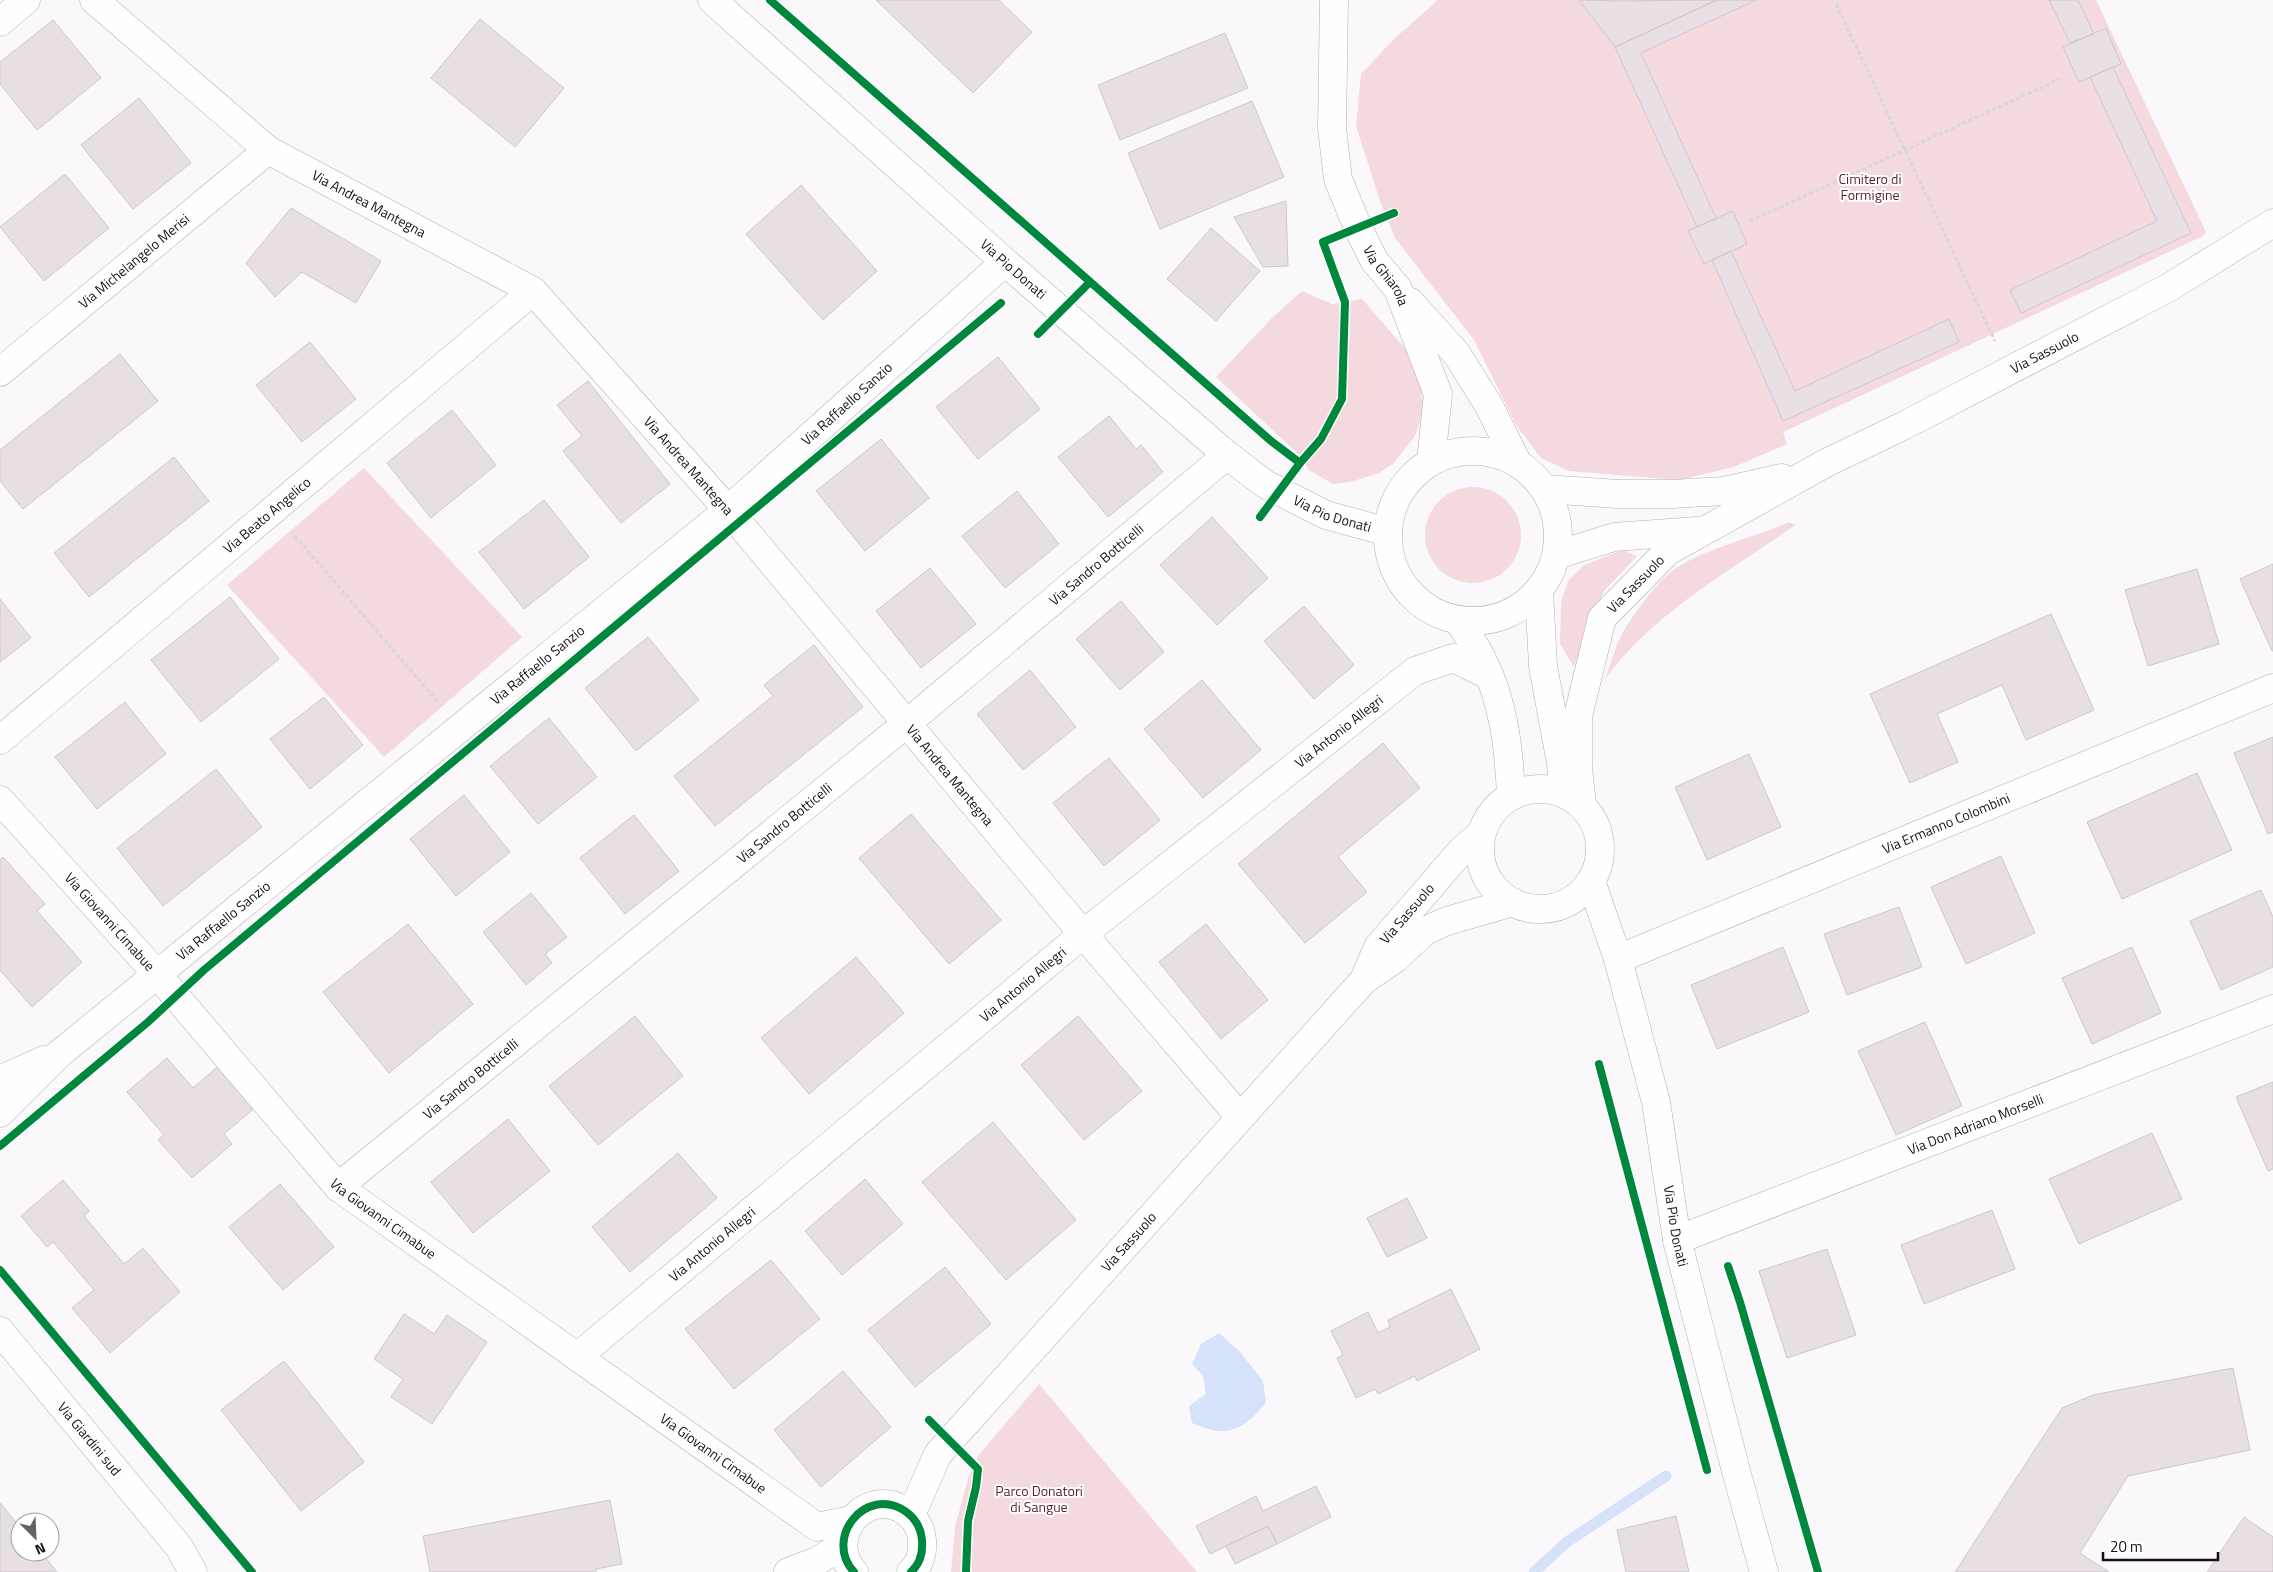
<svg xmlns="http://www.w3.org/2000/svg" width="2273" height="1572" font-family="'Titillium Web',sans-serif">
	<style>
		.green { fill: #f4d9de }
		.water { fill: #d6e2f9 }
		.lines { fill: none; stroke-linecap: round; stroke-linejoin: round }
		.stream { stroke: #d6e2f9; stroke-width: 11 }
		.building { fill: #e8dfe5; stroke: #cdc7cc }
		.minor-casing { stroke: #b2afb5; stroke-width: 29 }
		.major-casing { stroke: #b2afb5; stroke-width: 29 }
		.path { stroke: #d8d7d8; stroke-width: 3; stroke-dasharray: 4 2.5; stroke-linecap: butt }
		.minor { stroke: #fefefe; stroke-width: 28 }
		.major { stroke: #fefefe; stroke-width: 28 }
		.cycleway-casing { stroke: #fff; stroke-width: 11 }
		.cycleway { stroke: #00873e; stroke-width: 8 }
		.labels { text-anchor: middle; stroke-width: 4; stroke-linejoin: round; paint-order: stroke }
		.park-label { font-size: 14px; fill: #5a1e2e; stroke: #fff }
		.street-label { font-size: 14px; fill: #161018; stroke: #fff }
	</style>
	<rect width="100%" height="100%" fill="#faf8fb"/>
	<!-- green -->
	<path class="green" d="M 1438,0 L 2096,0 L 2206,232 L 2203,236 L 1783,432 L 1787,444 L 1734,467 L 1679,480 L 1569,471 L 1541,458 L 1516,425 L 1474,340 L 1395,238 L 1379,198 L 1356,126 L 1361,74 L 1394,39 Z
		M 1302,291 L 1332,304 L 1362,299 L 1410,354 L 1420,381 L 1424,410 L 1415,436 L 1393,464 L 1379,473 L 1350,482 L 1333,484 L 1309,470 L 1298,454 L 1216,377 L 1273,317 Z
		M 364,468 L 522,637 L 384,757 L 227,585 Z
		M1425 535a48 48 0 1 1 96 0a48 48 0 1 1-96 0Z
		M 1789,522 L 1795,525 C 1730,571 1653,613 1606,678 C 1610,664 1614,651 1620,638 C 1629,620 1658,579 1675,569 C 1709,546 1752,539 1789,522 Z
		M 1622,550 L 1637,556 L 1604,591 L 1574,667 L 1560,644 L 1561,602 L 1568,581 L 1584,565 Z
		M 1039,1384 L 1197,1572 L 951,1572 L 955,1527 L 968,1479 L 978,1456 Z"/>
	<!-- water -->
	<path class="water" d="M 1219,1333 L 1240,1352 L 1263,1381 L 1266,1402 C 1255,1417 1240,1432 1220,1431 C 1211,1431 1200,1426 1192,1423 L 1189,1406 L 1206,1394 L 1203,1376 L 1192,1364 L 1201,1344 Z"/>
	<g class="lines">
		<!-- stream -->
		<path class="stream" d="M 1534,1572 L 1567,1542 L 1666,1476"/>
	</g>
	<!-- building -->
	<path class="building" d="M 876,0 L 999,0 L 1032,32 L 973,93 Z
		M 1579,0 L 1619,1 L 1717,0 L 1615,47 Z
		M 1717,0 L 1756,0 L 1641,53 L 1716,218 L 1697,227 L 1615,47 Z
		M 2049,0 L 2078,0 L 2094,34 L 2070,43 Z
		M 480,19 L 564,88 L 515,147 L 431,78 Z
		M 53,20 L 101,78 L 37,130 L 0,84 L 0,62 Z
		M 2106,28 L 2121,64 L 2079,82 L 2063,47 Z
		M 1225,33 L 1248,88 L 1120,140 L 1098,85 Z
		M 2113,67 L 2191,233 L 2021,313 L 2010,290 L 2157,221 L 2090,77 Z
		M 139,98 L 191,163 L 133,209 L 81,145 Z
		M 1252,101 L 1284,177 L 1160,229 L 1128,153 Z
		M 65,174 L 109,228 L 44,281 L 0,227 Z
		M 801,185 L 877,271 L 823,320 L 746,234 Z
		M 1286,201 L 1288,266 L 1263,267 L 1234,217 Z
		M 291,208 L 381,261 L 356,303 L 302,272 L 275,297 L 246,263 Z
		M 1733,211 L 1747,244 L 1704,264 L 1688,231 Z
		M 1211,228 L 1260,271 L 1216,321 L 1167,279 Z
		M 1731,251 L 1795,391 L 1949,319 L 1959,342 L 1783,421 L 1712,260 Z
		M 310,342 L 356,399 L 302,442 L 256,385 Z
		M 120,354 L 158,401 L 23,509 L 0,481 L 0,450 Z
		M 998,357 L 1040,409 L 978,459 L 936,407 Z
		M 588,381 L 670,484 L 621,523 L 563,451 L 582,436 L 557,405 Z
		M 452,410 L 496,465 L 431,518 L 387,463 Z
		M 1109,416 L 1136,449 L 1141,445 L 1163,472 L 1108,517 L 1058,457 Z
		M 881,439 L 929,498 L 865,551 L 816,491 Z
		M 174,457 L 209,501 L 89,597 L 54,553 Z
		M 1017,491 L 1059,544 L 1005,588 L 962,536 Z
		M 544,500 L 589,557 L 524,609 L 479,552 Z
		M 1212,517 L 1268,578 L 1217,625 L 1160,565 Z
		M 2273,564 L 2273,651 L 2272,651 L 2240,579 Z
		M 930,568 L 976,624 L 921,668 L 876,611 Z
		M 2197,569 L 2219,644 L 2148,666 L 2125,590 Z
		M 230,597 L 279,659 L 201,722 L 151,660 Z
		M 0,599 L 31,638 L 0,662 Z
		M 1121,601 L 1164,652 L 1120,690 L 1076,639 Z
		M 1304,606 L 1354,665 L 1314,699 L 1264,641 Z
		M 2051,614 L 2094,710 L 2026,740 L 2002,685 L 1937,714 L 1958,762 L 1910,783 L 1870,694 Z
		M 648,637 L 699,700 L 636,751 L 585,688 Z
		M 814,645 L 863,707 L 715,826 L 674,776 L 773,696 L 764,685 Z
		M 1030,670 L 1076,727 L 1023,770 L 977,714 Z
		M 1202,680 L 1261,750 L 1203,798 L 1144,729 Z
		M 324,697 L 363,745 L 310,789 L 270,739 Z
		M 125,702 L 166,754 L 97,809 L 55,757 Z
		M 549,718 L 597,777 L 538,824 L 490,766 Z
		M 2273,737 L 2273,832 L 2268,834 L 2234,753 Z
		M 1383,743 L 1420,788 L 1338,857 L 1367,892 L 1305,943 L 1238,864 Z
		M 1749,754 L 1781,827 L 1707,860 L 1675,787 Z
		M 1109,758 L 1160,820 L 1104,866 L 1053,803 Z
		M 216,769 L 262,827 L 163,906 L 117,848 Z
		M 2197,773 L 2232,850 L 2122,899 L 2087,822 Z
		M 464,795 L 510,852 L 456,896 L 410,839 Z
		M 911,814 L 1001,920 L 949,964 L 859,858 Z
		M 634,815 L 679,871 L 625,914 L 580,858 Z
		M 2001,856 L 2035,933 L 1966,964 L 1931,887 Z
		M 3,857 L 45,904 L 37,911 L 82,962 L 32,1007 L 0,970 L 0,860 Z
		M 2261,890 L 2273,917 L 2273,967 L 2221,990 L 2190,921 Z
		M 531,893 L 567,937 L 545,954 L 552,963 L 526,985 L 483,932 Z
		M 1899,907 L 1922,967 L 1847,995 L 1824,934 Z
		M 408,924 L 473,1004 L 389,1073 L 323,992 Z
		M 1206,924 L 1268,1000 L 1221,1039 L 1159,962 Z
		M 1783,947 L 1809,1012 L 1717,1049 L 1691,985 Z
		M 2132,947 L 2161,1013 L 2092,1044 L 2062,978 Z
		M 856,957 L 904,1013 L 809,1094 L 761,1038 Z
		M 635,1016 L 683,1076 L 598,1145 L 549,1086 Z
		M 1078,1016 L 1142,1091 L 1084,1140 L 1021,1065 Z
		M 1925,1022 L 1962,1106 L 1896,1135 L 1858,1051 Z
		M 167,1058 L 193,1088 L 221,1064 L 257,1106 L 224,1134 L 232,1144 L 192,1178 L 158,1140 L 164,1135 L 127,1092 Z
		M 2273,1082 L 2273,1169 L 2268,1171 L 2236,1097 Z
		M 508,1119 L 550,1171 L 473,1233 L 431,1182 Z
		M 993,1122 L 1076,1220 L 1006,1280 L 922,1182 Z
		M 2152,1133 L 2182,1199 L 2079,1244 L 2049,1179 Z
		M 678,1153 L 717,1198 L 630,1272 L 592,1227 Z
		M 865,1179 L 903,1224 L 842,1275 L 805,1231 Z
		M 63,1180 L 89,1211 L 84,1216 L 124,1264 L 143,1248 L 180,1292 L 110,1353 L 72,1308 L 94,1290 L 53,1242 L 47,1247 L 21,1216 Z
		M 280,1184 L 334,1247 L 283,1290 L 229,1227 Z
		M 1407,1198 L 1427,1238 L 1387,1257 L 1367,1218 Z
		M 1992,1210 L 2015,1269 L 1924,1304 L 1901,1245 Z
		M 1827,1249 L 1856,1335 L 1787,1358 L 1759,1271 Z
		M 771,1260 L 820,1319 L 734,1389 L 685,1329 Z
		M 945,1267 L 991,1324 L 915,1387 L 868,1330 Z
		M 1451,1289 L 1480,1349 L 1417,1381 L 1415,1376 L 1378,1394 L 1375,1389 L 1356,1398 L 1337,1358 L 1343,1355 L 1331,1331 L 1368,1312 L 1378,1333 L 1390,1327 L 1388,1320 Z
		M 404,1314 L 434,1334 L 447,1315 L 487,1342 L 432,1424 L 391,1397 L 403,1379 L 374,1359 Z
		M 284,1361 L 364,1462 L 301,1511 L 221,1410 Z
		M 2233,1368 L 2250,1450 L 2128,1476 L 2080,1553 L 2109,1572 L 1955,1572 L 2062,1408 L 2093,1395 Z
		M 843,1371 L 891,1427 L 821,1487 L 774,1430 Z
		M 1316,1486 L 1331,1517 L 1277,1544 L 1268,1526 L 1210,1554 L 1196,1526 L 1256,1496 L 1263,1511 Z
		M 610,1500 L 622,1564 L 596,1569 L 596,1572 L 430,1572 L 423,1536 Z
		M 0,1503 L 20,1527 L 20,1552 L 41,1552 L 57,1572 L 0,1572 Z
		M 1676,1516 L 1689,1572 L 1626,1572 L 1617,1530 Z
		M 2244,1517 L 2273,1537 L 2273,1572 L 2207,1572 Z
		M 1268,1526 L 1277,1544 L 1235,1564 L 1226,1546 Z"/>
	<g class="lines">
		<defs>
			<g id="minor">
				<path id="s1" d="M 94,0 L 268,150 L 533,291 L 728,510 L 1083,934 L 1240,1117"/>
				<path id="s2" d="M 712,0 L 1005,262 L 1227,455 L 1265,484 L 1326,515 L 1388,532"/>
				<path id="s3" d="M 1334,0 L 1332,128 L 1338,179 L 1358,228 L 1374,260 L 1398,289 L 1438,394 L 1431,461"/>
				<path d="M 0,22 L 26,0"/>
				<path d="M 1410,302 L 1456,353 L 1488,404 L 1517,462"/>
				<path id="s4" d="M 0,372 L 268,150"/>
				<circle cx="1473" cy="536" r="85"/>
				<path d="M 1545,489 L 1618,494 L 1672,494 L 1724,491 L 1782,478"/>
				<path d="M 1557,555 L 1614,537 L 1697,531"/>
				<path d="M 1539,591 L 1543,666 L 1561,763 L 1563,787"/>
				<path d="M 1458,620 C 1466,633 1475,645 1482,659 C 1504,702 1509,749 1511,796"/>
				<path id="s5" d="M 0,740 L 533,291"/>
				<circle cx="1540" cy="849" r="60"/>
				<path id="s6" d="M 0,800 L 156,973 L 338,1187 L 817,1527 L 851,1520"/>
				<path id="s7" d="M 1582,806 L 1578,768 L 1578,716 L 1602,618 L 1668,551 L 1826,463 L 1903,426 L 2168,288 L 2273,223"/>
				<path id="s8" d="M 1591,881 L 1618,959 L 1656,1102 L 1677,1240 L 1736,1471 L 1764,1572"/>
				<path id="s9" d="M 1618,959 L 2273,688"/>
				<path id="s10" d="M 1364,980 L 1378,947 L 1462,850 L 1482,833"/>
				<path d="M 0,1080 L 44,1060"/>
				<path id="s11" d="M 0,1113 L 59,1054 L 728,510 L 1005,262"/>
				<path id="s12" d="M 338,1187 L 906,724 L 1227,455"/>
				<path id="s13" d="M 1677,1240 L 2273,1009"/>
				<path id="s14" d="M 577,1357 L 1083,934 L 1415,671 L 1453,658 L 1488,675"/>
				<path id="s15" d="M 911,1515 L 938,1454 L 1364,980 L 1395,959 L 1425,931 L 1447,921 L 1513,902"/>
				<path d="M 788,1572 L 817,1561 L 843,1545"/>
				<path d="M 854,1572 C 823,1538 866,1485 905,1511 C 915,1518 921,1528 922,1540 C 923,1552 920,1564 911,1572"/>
			</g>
			<g id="major">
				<path id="s16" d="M 0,1331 L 179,1547 L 193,1572"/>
			</g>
		</defs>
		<!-- minor casing -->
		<use href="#minor" class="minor-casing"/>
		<!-- major casing -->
		<use href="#major" class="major-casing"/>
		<!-- path -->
		<path class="path" d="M 1836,4 L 1995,341
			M 1750,221 L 2060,79
			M 295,536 L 438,702"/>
		<!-- minor -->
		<use href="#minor" class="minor"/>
		<!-- major -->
		<use href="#major" class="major"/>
		<defs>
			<path id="cycleway" d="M 770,0 L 1271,441 L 1300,463
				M 1038,334 L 1090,282
				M 1260,517 L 1300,463 L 1321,439 L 1342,399 L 1345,302 L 1323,242 L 1394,213
				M 1599,1064 L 1707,1470
				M 0,1146 L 148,1022 L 204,970 L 1001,303
				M 1728,1266 L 1740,1302 L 1818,1572
				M 0,1270 L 252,1572
				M 929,1420 L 978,1469 L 976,1487 L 968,1521 L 966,1572
				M 854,1572 C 823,1538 866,1485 905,1511 C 915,1518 921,1528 922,1540 C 923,1552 920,1564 911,1572"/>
		</defs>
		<!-- cycleway casing -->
		<use href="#cycleway" class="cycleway-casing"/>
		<!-- cycleway -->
		<use href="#cycleway" class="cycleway"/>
	</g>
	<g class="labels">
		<!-- park labels -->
		<g class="park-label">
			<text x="1870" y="184">Cimitero di<tspan x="1870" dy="16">Formigine</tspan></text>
			<text x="1039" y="1496">Parco Donatori<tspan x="1039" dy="16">di Sangue</tspan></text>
		</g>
		<!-- street labels -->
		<g class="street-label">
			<text dy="5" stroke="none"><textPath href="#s1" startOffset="344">Via Andrea Mantegna</textPath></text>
			<text dy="5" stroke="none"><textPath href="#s4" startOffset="174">Via Michelangelo Merisi</textPath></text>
			<text dy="5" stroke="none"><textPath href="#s2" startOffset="404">Via Pio Donati</textPath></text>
			<text dy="5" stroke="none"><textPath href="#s3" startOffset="288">Via Ghiarola</textPath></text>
			<text dy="5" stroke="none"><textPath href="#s7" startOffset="711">Via Sassuolo</textPath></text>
			<text dy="5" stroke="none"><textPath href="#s11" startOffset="1105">Via Raffaello Sanzio</textPath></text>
			<text dy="5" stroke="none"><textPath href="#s1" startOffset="764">Via Andrea Mantegna</textPath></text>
			<text dy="5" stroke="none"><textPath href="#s2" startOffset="809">Via Pio Donati</textPath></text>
			<text dy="5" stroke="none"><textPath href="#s5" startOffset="349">Via Beato Angelico</textPath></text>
			<text dy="5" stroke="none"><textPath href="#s12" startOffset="981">Via Sandro Botticelli</textPath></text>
			<text dy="5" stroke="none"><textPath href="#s7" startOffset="239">Via Sassuolo</textPath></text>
			<text dy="5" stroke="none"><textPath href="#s11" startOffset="700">Via Raffaello Sanzio</textPath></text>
			<text dy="5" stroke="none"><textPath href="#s14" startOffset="986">Via Antonio Allegri</textPath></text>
			<text dy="5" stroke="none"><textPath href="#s1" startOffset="1169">Via Andrea Mantegna</textPath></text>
			<text dy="5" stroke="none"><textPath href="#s12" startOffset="576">Via Sandro Botticelli</textPath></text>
			<text dy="5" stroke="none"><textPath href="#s9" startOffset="355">Via Ermanno Colombini</textPath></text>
			<text dy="5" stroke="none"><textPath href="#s10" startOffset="80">Via Sassuolo</textPath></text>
			<text dy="5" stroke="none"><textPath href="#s11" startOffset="295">Via Raffaello Sanzio</textPath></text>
			<text dy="5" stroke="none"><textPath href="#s6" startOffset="164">Via Giovanni Cimabue</textPath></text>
			<text dy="5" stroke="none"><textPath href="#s14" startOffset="581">Via Antonio Allegri</textPath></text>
			<text dy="5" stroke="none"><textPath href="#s12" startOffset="171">Via Sandro Botticelli</textPath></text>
			<text dy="5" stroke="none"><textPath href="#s13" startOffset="320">Via Don Adriano Morselli</textPath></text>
			<text dy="5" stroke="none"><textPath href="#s6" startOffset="569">Via Giovanni Cimabue</textPath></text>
			<text dy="5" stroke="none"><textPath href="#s8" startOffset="356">Via Pio Donati</textPath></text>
			<text dy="5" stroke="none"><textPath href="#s15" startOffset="352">Via Sassuolo</textPath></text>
			<text dy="5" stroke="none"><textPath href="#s14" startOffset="176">Via Antonio Allegri</textPath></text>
			<text dy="5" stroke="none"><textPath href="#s16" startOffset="140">Via Giardini sud</textPath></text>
			<text dy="5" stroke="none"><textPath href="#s6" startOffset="974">Via Giovanni Cimabue</textPath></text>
		</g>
	</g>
	<!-- north arrow -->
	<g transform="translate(35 1537) rotate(156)"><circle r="24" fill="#ffffff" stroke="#a29fa3"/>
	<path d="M0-4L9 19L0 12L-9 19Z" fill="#666167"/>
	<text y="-8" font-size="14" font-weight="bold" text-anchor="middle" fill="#161018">N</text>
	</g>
	<!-- scale -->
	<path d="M2103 1552v8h115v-8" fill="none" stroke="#161018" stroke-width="2.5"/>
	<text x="2110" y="1552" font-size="15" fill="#161018" stroke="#ffffff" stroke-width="4" paint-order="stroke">20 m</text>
</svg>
